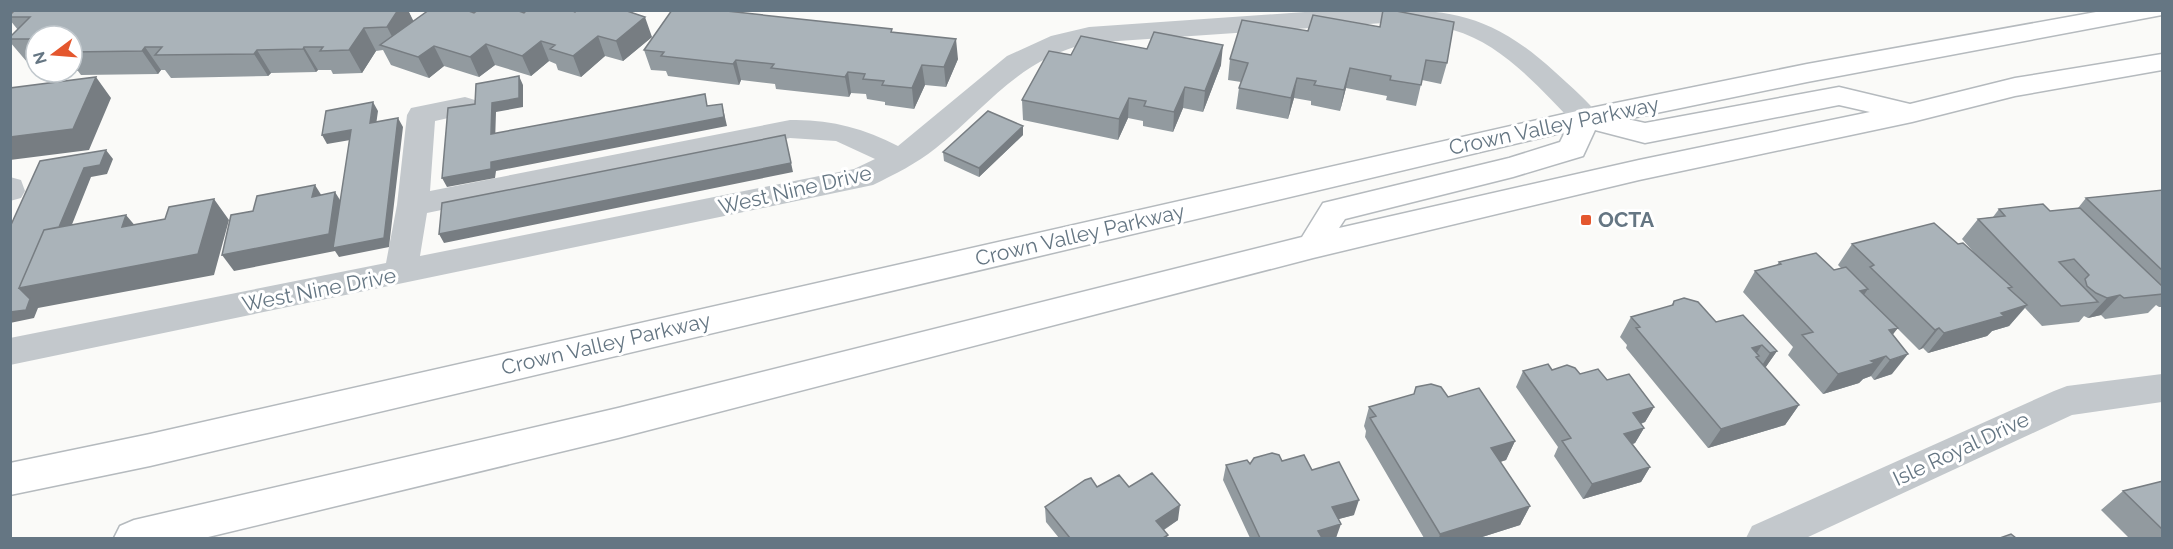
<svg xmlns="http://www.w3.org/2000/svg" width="2173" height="549" font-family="Raleway,sans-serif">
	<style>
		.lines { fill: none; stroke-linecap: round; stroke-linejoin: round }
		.major-casing { stroke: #b5babe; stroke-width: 3 }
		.minor { fill: #c3c8cc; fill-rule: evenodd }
		.major { fill: #fff; fill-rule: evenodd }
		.wall { fill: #929a9f }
		.shaded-wall { fill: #777d82 }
		.building { fill: #aab3b9; stroke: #777d82; stroke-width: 1.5 }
		.poi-dot { fill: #e4572e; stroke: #fff; stroke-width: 2 }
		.labels { text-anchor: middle; stroke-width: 6; stroke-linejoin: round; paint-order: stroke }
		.street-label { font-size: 21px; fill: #657683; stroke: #fff }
		.poi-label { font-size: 21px; font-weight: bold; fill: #657683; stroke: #fff; text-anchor: start }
	</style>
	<rect width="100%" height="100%" fill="#fafaf8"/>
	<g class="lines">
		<defs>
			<path id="major" d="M 2107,10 L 2162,10 L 2162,15 L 1807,82 L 1627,119 L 1645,123 L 1839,87 L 1910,104 L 2015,78 L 2162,54 L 2162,70 L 2015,96 L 1912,122 L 1639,180 L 1313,258 L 618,438 L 204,538 L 114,538 L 120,526 L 134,520 L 618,408 L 1302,237 L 1323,203 L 1509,158 L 1560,142 L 1565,132 L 150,466 L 10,495 L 10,463 L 150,434 L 1586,109 L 1807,64 ZM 1839,105 L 1870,112 L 1639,160 L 1339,228 L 1345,219 L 1513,177 L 1583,156 L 1595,130 L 1645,143 Z"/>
		</defs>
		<!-- major casing -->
		<use href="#major" class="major-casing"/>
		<!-- minor -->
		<path class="minor" d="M 1333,10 C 1431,10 1478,1 1555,72 C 1570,86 1589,101 1600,118 L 1596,125 L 1586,127 L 1576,125 C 1540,89 1503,44 1453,30 C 1435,25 1416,24 1398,22 L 1089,43 C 1019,59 988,106 936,148 C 916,164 895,174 873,185 L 10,365 L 10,338 L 386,263 L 397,205 L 407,115 L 411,108 L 465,97 L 475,100 L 479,106 L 475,112 L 435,121 L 430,191 L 790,120 C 830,119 863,128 898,146 L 1007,56 L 1051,36 L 1089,27 ZM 790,138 L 836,141 L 875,159 L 854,169 L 420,256 L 427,213 Z
			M 10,177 L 21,180 L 25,191 L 21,198 L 10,201 Z
			M 2162,374 L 2162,402 L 2072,415 L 1806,538 L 1746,538 L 1752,526 L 2054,391 L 2067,386 Z"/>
		<!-- major -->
		<use href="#major" class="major"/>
	</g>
	<!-- wall -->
	<path class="wall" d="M 15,10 L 408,10 L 413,22 L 474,13 L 524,13 L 652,37 L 623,61 L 605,56 L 581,77 L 558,70 L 556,64 L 549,61 L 531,76 L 495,65 L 479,77 L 444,66 L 429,78 L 391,65 L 383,50 L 376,51 L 362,73 L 333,74 L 331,70 L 318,70 L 316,72 L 271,73 L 268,76 L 171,78 L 165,70 L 161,70 L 158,74 L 81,75 L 78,71 L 72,71 L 72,36 L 36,36 L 36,62 L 27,62 L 10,42 L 10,37 L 18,30 L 10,20 L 10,15 Z
		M 1380,27 L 1447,63 L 1441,84 L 1422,80 L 1416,106 L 1386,100 L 1387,96 L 1346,88 L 1340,111 L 1311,105 L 1311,101 L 1294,98 L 1288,119 L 1236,109 L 1239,88 L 1241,82 L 1228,80 L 1230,59 L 1308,31 Z
		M 893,32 L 958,59 L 946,87 L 925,85 L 914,109 L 885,105 L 885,102 L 867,99 L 866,94 L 851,93 L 849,97 L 776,89 L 775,84 L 741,80 L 739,85 L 668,76 L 666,71 L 651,70 L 644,50 Z
		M 1071,55 L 1221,65 L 1203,112 L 1183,108 L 1173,132 L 1143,126 L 1143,121 L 1128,118 L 1118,140 L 1023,120 L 1022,100 Z
		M 1023,135 L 979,177 L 944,161 L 943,152 Z
		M 2163,190 L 2163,307 L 2159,307 L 2156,305 L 2148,313 L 2105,319 L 2101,315 L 2088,318 L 2084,316 L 2079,322 L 2042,326 L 2025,308 L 2009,326 L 1992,331 L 1987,336 L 1928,353 L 1923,348 L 1919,350 L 1897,328 L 1893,334 L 1892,374 L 1874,380 L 1871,376 L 1863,379 L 1859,383 L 1823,394 L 1788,355 L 1793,347 L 1743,292 L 1755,271 L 1777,265 L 1779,262 L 1834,270 L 1841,268 L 1838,265 L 1852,244 L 1958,244 L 1978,257 L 1962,239 L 1978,219 L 1993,217 L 1999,209 L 2050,211 L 2078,208 L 2086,198 Z
		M 1674,301 L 1777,351 L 1765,368 L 1799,405 L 1785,425 L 1708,448 L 1626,348 L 1627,345 L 1620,337 L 1631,317 L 1671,306 Z
		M 1552,370 L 1580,374 L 1607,380 L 1654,407 L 1645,422 L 1641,424 L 1644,428 L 1635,443 L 1633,444 L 1650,467 L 1641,482 L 1583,499 L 1554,456 L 1558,447 L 1516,387 L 1523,371 Z
		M 1416,387 L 1448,397 L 1515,441 L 1506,460 L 1500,462 L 1530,506 L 1520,525 L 1479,538 L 1424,538 L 1365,437 L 1366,431 L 1364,426 L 1369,407 L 1414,394 Z
		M 1282,461 L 1312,470 L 1354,515 L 1338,519 L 1336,538 L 1250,538 L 1223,480 L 1226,465 Z
		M 2163,481 L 2163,538 L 2129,538 L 2101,510 L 2123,491 Z
		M 1097,487 L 1129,487 L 1178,520 L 1164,530 L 1168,538 L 1059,538 L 1046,522 L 1045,507 Z"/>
	<!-- shaded-wall -->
	<path class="shaded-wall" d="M 398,10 L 408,10 L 415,24 L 399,50 L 387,27 Z
		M 645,17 L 652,37 L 623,61 L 616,41 Z
		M 364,28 L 376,51 L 362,73 L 349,50 Z
		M 598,36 L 605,56 L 581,77 L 573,56 Z
		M 956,39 L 958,59 L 946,87 L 944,67 Z
		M 541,41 L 549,61 L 531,76 L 522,56 Z
		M 486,44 L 495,65 L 479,77 L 470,57 Z
		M 1223,45 L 1221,65 L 1203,112 L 1205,91 Z
		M 434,46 L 444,66 L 429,78 L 418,57 Z
		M 145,47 L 161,70 L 158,74 L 142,51 Z
		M 304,47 L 318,70 L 316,72 L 303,49 Z
		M 257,50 L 271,73 L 268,76 L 254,54 Z
		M 736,60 L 741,80 L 739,85 L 733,64 Z
		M 922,65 L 925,85 L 914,109 L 912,88 Z
		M 1350,68 L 1346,88 L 1340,111 L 1344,90 Z
		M 848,72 L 851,93 L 849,97 L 845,77 Z
		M 519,76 L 523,85 L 523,107 L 496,112 L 495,143 L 491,134 L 492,103 Z
		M 96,77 L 111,98 L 89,150 L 10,160 L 10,137 Z
		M 1297,78 L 1294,98 L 1288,119 L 1291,98 Z
		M 1185,87 L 1183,108 L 1173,132 L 1174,112 Z
		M 1129,98 L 1128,118 L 1118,140 L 1119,119 Z
		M 373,102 L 378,111 L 375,132 L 370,123 Z
		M 722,104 L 727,126 L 496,171 L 495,178 L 447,187 L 442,178 L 491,162 Z
		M 398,118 L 403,127 L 389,247 L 339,257 L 335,251 L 234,271 L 222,255 L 335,192 L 345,208 Z
		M 1023,126 L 1023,135 L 979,177 L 979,168 Z
		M 351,130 L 356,139 L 327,144 L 322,135 Z
		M 785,135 L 793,172 L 444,243 L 439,234 Z
		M 106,150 L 113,159 L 107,174 L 91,177 L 49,282 L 214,199 L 229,220 L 214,275 L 38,308 L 34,318 L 10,323 L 10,312 L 19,288 L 84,168 Z
		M 315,185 L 325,201 L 312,197 Z
		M 126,215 L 143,235 L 122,227 Z
		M 1868,289 L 1854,309 L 1860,291 Z
		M 2120,295 L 2101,315 L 2088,318 L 2107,298 Z
		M 2027,305 L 2009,326 L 1992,331 L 1987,336 L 1928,353 L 1944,333 L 2001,313 Z
		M 1898,328 L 1882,348 L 1889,330 Z
		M 1939,328 L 1923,348 L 1919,350 L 1935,330 Z
		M 1762,345 L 1749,365 L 1752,348 Z
		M 1777,351 L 1763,371 L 1757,373 L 1770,353 Z
		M 1908,354 L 1892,374 L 1874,380 L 1890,360 Z
		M 1886,356 L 1871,376 L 1863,379 L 1859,383 L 1823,394 L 1838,374 L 1871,361 Z
		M 1799,405 L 1785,425 L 1708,448 L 1721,429 Z
		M 1654,407 L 1645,422 L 1624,428 L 1633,413 Z
		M 1644,428 L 1635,443 L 1616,449 L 1624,434 Z
		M 1515,441 L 1506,460 L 1482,468 L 1491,448 Z
		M 1650,467 L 1641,482 L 1583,499 L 1592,484 Z
		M 1359,500 L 1354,515 L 1328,522 L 1332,507 Z
		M 1180,505 L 1178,520 L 1154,536 L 1156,521 Z
		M 1530,506 L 1520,525 L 1479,538 L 1439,538 L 1440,534 Z
		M 1341,524 L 1336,538 L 1316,538 L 1318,531 Z"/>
	<!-- building -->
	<path class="building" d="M 15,10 L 398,10 L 387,27 L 364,28 L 349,50 L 320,51 L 323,47 L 304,47 L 303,49 L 257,50 L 254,54 L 155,55 L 162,47 L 145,47 L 142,51 L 72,52 L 72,36 L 58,36 L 59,35 L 42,35 L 41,36 L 36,36 L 36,39 L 10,39 L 10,37 L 30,17 L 10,17 L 10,15 Z
		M 429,10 L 466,10 L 474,13 L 478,10 L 516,10 L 524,13 L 527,10 L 571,10 L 575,12 L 576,10 L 624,10 L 645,17 L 616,41 L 598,36 L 573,56 L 550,49 L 555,45 L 541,41 L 522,56 L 486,44 L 470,57 L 434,46 L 418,57 L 380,45 Z
		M 672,10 L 717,10 L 892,29 L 891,32 L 956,39 L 944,67 L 922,65 L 912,88 L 882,85 L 884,81 L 863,79 L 865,74 L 848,72 L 845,77 L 771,68 L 774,64 L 736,60 L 733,64 L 661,56 L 664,52 L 644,50 Z
		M 1383,10 L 1391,10 L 1454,22 L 1447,63 L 1426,60 L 1421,85 L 1390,80 L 1391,76 L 1350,68 L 1344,90 L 1314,85 L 1316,81 L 1297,78 L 1291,98 L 1239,88 L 1248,63 L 1230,59 L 1242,20 L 1308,31 L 1313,15 L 1380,27 Z
		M 1154,32 L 1223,45 L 1205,91 L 1185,87 L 1174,112 L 1144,106 L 1146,101 L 1129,98 L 1119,119 L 1022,100 L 1049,51 L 1071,55 L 1081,36 L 1147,49 Z
		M 519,76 L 519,98 L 492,103 L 491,134 L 705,94 L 707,106 L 722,104 L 724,117 L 491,162 L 491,169 L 442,178 L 448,108 L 475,104 L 476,84 Z
		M 96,77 L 73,129 L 10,137 L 10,88 Z
		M 373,102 L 370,123 L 398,118 L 384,238 L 333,248 L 351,130 L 322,135 L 326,111 Z
		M 988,111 L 1023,126 L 979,168 L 943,152 Z
		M 785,135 L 791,163 L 439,234 L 442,203 Z
		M 106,150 L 100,165 L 84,168 L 59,227 L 44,230 L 19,288 L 30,299 L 26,310 L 10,312 L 10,227 L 40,161 Z
		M 315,185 L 312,197 L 335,192 L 329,234 L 222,255 L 231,215 L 253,211 L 257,196 Z
		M 2163,190 L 2163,271 L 2086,198 Z
		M 214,199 L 198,254 L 19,288 L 44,230 L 126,215 L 122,227 L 165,219 L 169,207 Z
		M 2043,204 L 2050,211 L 2080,208 L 2163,287 L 2163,294 L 2124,298 L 2120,295 L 2107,298 L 2096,293 L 2087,286 L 2085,279 L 2089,275 L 2074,259 L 2059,262 L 2098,302 L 2061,306 L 1978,219 L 2005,216 L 1999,209 Z
		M 1934,223 L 1958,244 L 1963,243 L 2012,287 L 2008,288 L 2027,305 L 2001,313 L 2004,316 L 1944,333 L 1939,328 L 1935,330 L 1870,267 L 1874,265 L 1852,244 Z
		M 1816,253 L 1834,270 L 1846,267 L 1868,289 L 1860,291 L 1898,328 L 1889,330 L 1908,354 L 1890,360 L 1886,356 L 1871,361 L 1875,363 L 1838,374 L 1802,335 L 1813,332 L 1755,271 L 1781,264 L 1779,262 Z
		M 1684,298 L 1698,302 L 1716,322 L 1743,315 L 1777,351 L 1770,353 L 1762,345 L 1752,348 L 1759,356 L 1756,357 L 1799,405 L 1721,429 L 1636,328 L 1640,327 L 1631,317 L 1673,305 L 1674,301 Z
		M 1548,364 L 1552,370 L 1567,365 L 1575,368 L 1580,374 L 1598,369 L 1607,380 L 1629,374 L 1654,407 L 1633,413 L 1644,428 L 1624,434 L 1650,467 L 1592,484 L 1562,441 L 1571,438 L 1523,371 Z
		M 1431,384 L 1441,387 L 1448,397 L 1479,388 L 1515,441 L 1491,448 L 1530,506 L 1440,534 L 1370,418 L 1376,416 L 1369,407 L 1414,394 L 1416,387 Z
		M 1272,453 L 1279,455 L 1282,461 L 1304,455 L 1312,470 L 1339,462 L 1359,500 L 1332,507 L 1341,524 L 1318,531 L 1322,538 L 1260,538 L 1226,465 L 1247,460 L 1250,464 L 1254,458 Z
		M 1152,473 L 1180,505 L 1156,521 L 1168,535 L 1163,538 L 1070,538 L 1045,507 L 1085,480 L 1091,478 L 1097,487 L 1119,475 L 1129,487 Z
		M 2163,481 L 2163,530 L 2123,491 Z
		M 2011,534 L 2016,538 L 2000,538 Z"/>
	<!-- markers -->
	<rect class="poi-dot" x="1580" y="214" width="12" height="12" rx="3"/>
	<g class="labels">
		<!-- street labels -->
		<g class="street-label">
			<text transform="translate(1554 126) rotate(-12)" y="7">Crown Valley Parkway</text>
			<text transform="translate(795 190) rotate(-13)" y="7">West Nine Drive</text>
			<text transform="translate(1080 235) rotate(-13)" y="7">Crown Valley Parkway</text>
			<text transform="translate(319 290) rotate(-11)" y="7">West Nine Drive</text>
			<text transform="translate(606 344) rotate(-13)" y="7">Crown Valley Parkway</text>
			<text transform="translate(1961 449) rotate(-25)" y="7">Isle Royal Drive</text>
		</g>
		<!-- poi labels -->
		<g class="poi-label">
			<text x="1598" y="227">OCTA</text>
		</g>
	</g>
	<!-- border -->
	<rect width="2173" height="549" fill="none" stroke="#657683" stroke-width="24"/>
	<!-- north arrow -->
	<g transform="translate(54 54) rotate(254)"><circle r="28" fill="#ffffff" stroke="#c1c8cd" stroke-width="1.5"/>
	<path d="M0-4.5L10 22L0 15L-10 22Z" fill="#e4572e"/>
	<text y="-9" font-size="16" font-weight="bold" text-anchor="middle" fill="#657683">N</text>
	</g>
</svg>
